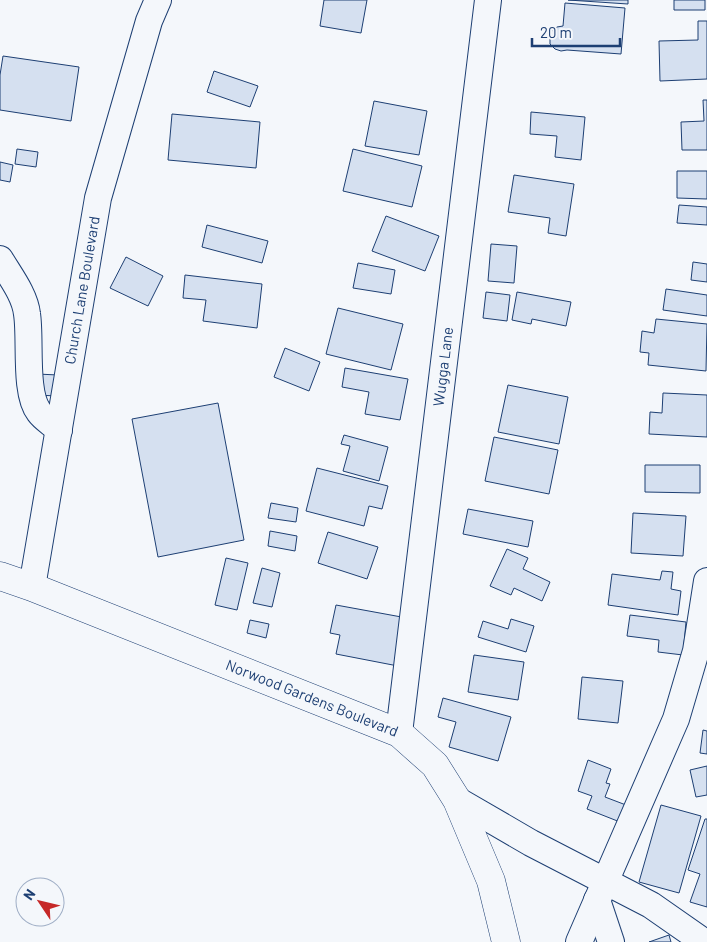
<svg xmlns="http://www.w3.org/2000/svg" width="707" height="942" font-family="Barlow,sans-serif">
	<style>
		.building { fill: #d5e0f0; stroke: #1d3f73 }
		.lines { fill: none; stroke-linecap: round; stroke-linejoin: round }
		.minor-casing { stroke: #1d3f73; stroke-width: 28 }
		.tertiary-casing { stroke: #1d3f73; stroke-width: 29 }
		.minor { stroke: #f4f7fb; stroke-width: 26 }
		.tertiary { stroke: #f4f7fb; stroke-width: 28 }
		.labels { text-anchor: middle; stroke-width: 4; stroke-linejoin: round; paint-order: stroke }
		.street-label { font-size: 15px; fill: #1d3f73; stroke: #f4f7fb }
	</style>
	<rect width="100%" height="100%" fill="#f4f7fb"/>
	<!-- building -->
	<path class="building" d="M 324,0 L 367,0 L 361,33 L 320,26 Z
		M 568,0 L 628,0 L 628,4 Z
		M 674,0 L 705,0 L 705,10 L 674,10 Z
		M 565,3 L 625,8 L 621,54 L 567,50 L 561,51 L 555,49 L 550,44 L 550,38 L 551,32 L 557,27 L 563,26 Z
		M 698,21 L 707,21 L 707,79 L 660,81 L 659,41 L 698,40 Z
		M 3,56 L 79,67 L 71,121 L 0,110 L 0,75 Z
		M 214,71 L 258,86 L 250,107 L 207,92 Z
		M 703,100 L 707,100 L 707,150 L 682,150 L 681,122 L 704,121 Z
		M 374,101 L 427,111 L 419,155 L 365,146 Z
		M 531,112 L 585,117 L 581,160 L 555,157 L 557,136 L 530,134 Z
		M 172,114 L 260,122 L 256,168 L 168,160 Z
		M 17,149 L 38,152 L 36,167 L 15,164 Z
		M 353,149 L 422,166 L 412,207 L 343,191 Z
		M 0,162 L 13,165 L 10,182 L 0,180 Z
		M 677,171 L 707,171 L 707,199 L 677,198 Z
		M 514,175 L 574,184 L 566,236 L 548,233 L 550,218 L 508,212 Z
		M 679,205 L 707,207 L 707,225 L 677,223 Z
		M 386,216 L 439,236 L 425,271 L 372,251 Z
		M 207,225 L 268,241 L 262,263 L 202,247 Z
		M 491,244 L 517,246 L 514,283 L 488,281 Z
		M 126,257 L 163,276 L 148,306 L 110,288 Z
		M 693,262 L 707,264 L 707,282 L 691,280 Z
		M 358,263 L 395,270 L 391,294 L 353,288 Z
		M 185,275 L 262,284 L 257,328 L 203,321 L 206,300 L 183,298 Z
		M 666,289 L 707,295 L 707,316 L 663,310 Z
		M 486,292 L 510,295 L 507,321 L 483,318 Z
		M 517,292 L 571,302 L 566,326 L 532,319 L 531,324 L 512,320 Z
		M 338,308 L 403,324 L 391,370 L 326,354 Z
		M 656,319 L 707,324 L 706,371 L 648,365 L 649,353 L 640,352 L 642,331 L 654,333 Z
		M 285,348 L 320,362 L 309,391 L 274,377 Z
		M 345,368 L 408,379 L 400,420 L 365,414 L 369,392 L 342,387 Z
		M 37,374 L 58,375 L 57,396 L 36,395 Z
		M 508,385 L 568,397 L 559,444 L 498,432 Z
		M 663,393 L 707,395 L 707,437 L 649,434 L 650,412 L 662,413 Z
		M 218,403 L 244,540 L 158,557 L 132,419 Z
		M 344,435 L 388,447 L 379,481 L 343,471 L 350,446 L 341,444 Z
		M 494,437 L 558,450 L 549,494 L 485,481 Z
		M 645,465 L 700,465 L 700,493 L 645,492 Z
		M 317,468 L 388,486 L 382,509 L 369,506 L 364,526 L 306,511 Z
		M 271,503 L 298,508 L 296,522 L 268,518 Z
		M 468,509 L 533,521 L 528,547 L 463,534 Z
		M 633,513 L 686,516 L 683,556 L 631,553 Z
		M 270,531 L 297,536 L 295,551 L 268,546 Z
		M 328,532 L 378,547 L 367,579 L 318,563 Z
		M 507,549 L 528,558 L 523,569 L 550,582 L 542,601 L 514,588 L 511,595 L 490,586 Z
		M 226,558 L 248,563 L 237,610 L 215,605 Z
		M 262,568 L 280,573 L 272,607 L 253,603 Z
		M 662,571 L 673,572 L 671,589 L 681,591 L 678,615 L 608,605 L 612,574 L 660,580 Z
		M 336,605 L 407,618 L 398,666 L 336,654 L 340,635 L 330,633 Z
		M 630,615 L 686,622 L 683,655 L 658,652 L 659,640 L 627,636 Z
		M 511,619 L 534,626 L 526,652 L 478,637 L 483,621 L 508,629 Z
		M 250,620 L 269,624 L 266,638 L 247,633 Z
		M 474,655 L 524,662 L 518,700 L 468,692 Z
		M 582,677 L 623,681 L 618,723 L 578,719 Z
		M 443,698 L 511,717 L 498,761 L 449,747 L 456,722 L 438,717 Z
		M 703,730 L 707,731 L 707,754 L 700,753 Z
		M 588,760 L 611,769 L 606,783 L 610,784 L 605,797 L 626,805 L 620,822 L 587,809 L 592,796 L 578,791 Z
		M 707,766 L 707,795 L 696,797 L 690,770 Z
		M 661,805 L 701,816 L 679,893 L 639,882 Z
		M 705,819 L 707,819 L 707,907 L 690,902 L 700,874 L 688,870 Z
		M 669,935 L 671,942 L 649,942 Z"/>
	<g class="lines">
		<defs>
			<g id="minor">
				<path d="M 0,259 C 10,276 25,295 27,314 C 31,339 24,393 39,412 C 44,419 53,424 59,430"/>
				<path id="s1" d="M 32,587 L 98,198 L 149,21 L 158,0"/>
				<path id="s2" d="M 399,733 L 488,0"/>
				<path d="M 457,800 L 531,843 L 651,905 L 704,942"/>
				<path d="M 597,900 L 611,942"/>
				<path d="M 579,942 L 676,719 L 696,651 L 707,581"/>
			</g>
			<g id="tertiary">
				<path id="s3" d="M 0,576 L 32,587 L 399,733 L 435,765 L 457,800 L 491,881 L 506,942"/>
			</g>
		</defs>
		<!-- minor casing -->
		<use href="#minor" class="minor-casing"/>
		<!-- tertiary casing -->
		<use href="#tertiary" class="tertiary-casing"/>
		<!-- minor -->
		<use href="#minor" class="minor"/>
		<!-- tertiary -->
		<use href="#tertiary" class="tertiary"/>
	</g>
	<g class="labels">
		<!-- street labels -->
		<g class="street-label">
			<text dy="5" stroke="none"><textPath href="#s1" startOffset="301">Church Lane Boulevard</textPath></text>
			<text dy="5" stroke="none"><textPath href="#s2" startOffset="369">Wugga Lane</textPath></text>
			<text dy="5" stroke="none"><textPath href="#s3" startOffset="335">Norwood Gardens Boulevard</textPath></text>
		</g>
	</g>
	<!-- north arrow -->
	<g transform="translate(40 902) rotate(305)"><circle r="24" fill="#f4f7fb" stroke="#9eadc5"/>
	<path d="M0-4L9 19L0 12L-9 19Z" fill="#c62828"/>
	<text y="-8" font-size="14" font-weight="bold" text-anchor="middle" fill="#1d3f73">N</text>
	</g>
	<!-- scale -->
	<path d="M532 38v8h88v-8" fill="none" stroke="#1d3f73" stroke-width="2.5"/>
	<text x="540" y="38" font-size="15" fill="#1d3f73" stroke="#f4f7fb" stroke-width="4" paint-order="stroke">20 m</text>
</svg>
